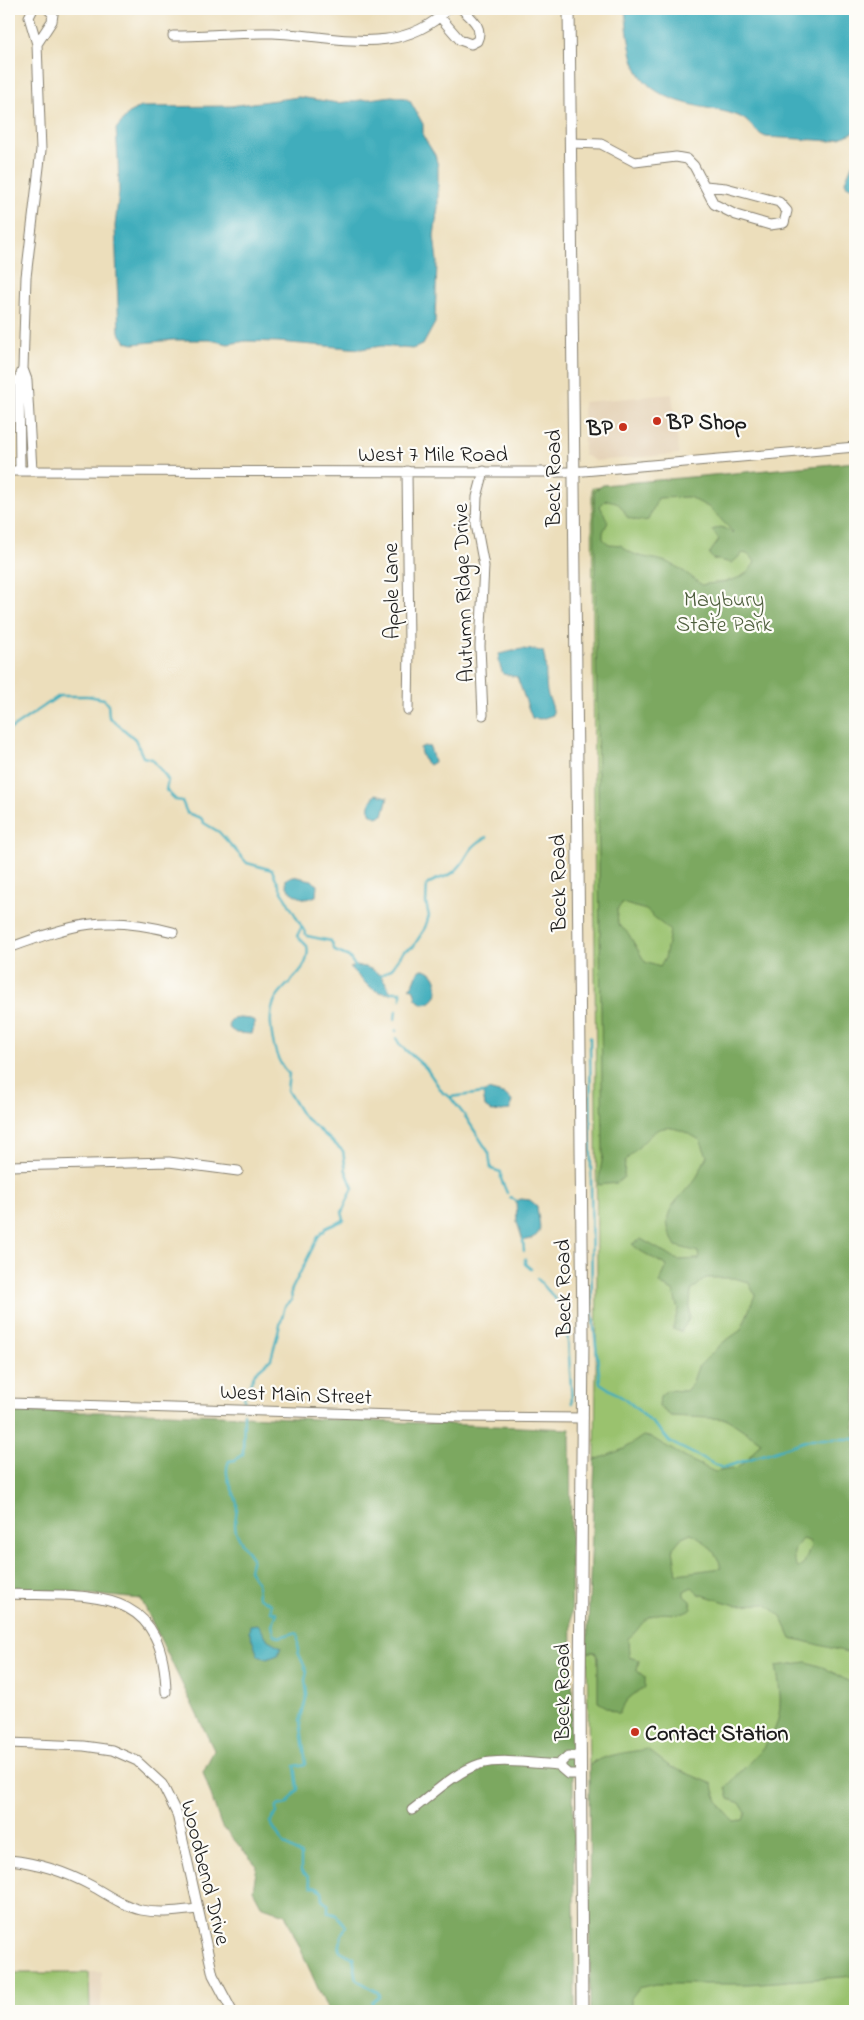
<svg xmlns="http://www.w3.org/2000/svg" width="864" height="2020" font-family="'Indie Flower',sans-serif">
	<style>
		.built { fill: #e3d0b4 }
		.green { fill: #9ac26e; stroke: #5b6f45 }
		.forest { fill: #7ba861; stroke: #4c623e; fill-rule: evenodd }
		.water { fill: #3fadbc; stroke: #2e646c }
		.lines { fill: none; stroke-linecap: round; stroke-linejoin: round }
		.stream { stroke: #3fadbc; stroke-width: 2.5 }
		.minor-casing { stroke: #847d6c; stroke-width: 11 }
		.major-casing { stroke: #847d6c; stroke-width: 13 }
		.minor { stroke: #fff; stroke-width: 9 }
		.major { stroke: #fff; stroke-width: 11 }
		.poi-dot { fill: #c8321e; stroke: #fdfcf7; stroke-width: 2 }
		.labels { text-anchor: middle; stroke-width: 4.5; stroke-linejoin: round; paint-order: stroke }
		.poi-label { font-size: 22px; font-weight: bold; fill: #1c1c1c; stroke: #fdfcf7; text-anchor: start }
		.street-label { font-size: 22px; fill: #1c1c1c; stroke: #fdfcf7 }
		.park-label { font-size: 22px; fill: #4e5e3d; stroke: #fdfcf7 }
	</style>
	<rect width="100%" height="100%" fill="#fdfcf7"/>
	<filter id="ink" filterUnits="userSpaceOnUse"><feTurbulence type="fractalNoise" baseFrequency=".02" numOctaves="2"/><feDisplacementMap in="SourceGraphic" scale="10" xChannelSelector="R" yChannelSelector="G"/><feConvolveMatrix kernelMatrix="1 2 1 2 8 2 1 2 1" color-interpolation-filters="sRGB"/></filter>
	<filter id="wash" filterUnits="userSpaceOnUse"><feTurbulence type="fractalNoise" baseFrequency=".0096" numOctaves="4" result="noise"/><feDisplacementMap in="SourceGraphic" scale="20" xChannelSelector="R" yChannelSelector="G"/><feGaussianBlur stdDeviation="1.12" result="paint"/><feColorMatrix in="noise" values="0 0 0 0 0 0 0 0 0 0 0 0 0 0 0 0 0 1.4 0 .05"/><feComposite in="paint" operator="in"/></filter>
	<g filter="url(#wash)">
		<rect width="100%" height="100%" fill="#ecdebb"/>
		<!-- built -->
		<path class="built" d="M 672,394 L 679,454 L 596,461 L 584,455 L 583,402 Z
			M 9,1972 L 102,1972 L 101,2011 L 9,2011 Z"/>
		<!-- green -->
		<path class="green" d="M 855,465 L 855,2011 L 602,2011 L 595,1760 L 589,1766 L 587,1652 L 595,1652 L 598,1658 L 600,1702 L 598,1459 L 595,1460 L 597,1277 L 592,488 Z
			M 9,1973 L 89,1973 L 90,2011 L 9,2011 Z"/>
		<!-- forest -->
		<path class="forest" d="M 855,462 L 855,1654 L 791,1638 L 781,1616 L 766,1604 L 735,1605 L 699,1594 L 692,1587 L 684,1591 L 684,1596 L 690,1601 L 692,1608 C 674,1619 669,1610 654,1615 C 641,1619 639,1632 628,1638 L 629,1657 L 639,1660 L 637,1671 L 645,1677 L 645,1688 C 631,1695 625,1700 619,1714 L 598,1702 L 598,1658 L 595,1652 L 587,1652 L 595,1460 L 624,1449 L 643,1436 L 651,1437 L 686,1458 L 715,1472 L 737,1468 L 748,1459 L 761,1442 L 727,1419 L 671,1416 L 659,1407 L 660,1396 L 667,1390 L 686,1391 L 692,1384 L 698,1367 L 721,1344 L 741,1330 L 755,1295 L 748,1282 L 734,1278 L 706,1278 L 691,1291 L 689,1319 L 681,1332 L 673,1329 L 678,1309 L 673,1291 L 659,1284 L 667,1266 L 639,1250 L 632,1244 L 641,1239 L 678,1260 L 699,1259 L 698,1252 L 676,1246 C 655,1212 677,1203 696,1178 C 700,1172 703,1163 707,1156 L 700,1140 C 657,1115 656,1131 625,1161 L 624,1177 L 617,1183 L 598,1185 L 603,1155 L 594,491 L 603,485 ZM 689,497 L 710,508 L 734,533 L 721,527 L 712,530 L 719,540 L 709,554 L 713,559 L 732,563 L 743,553 L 750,555 L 755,562 C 744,583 723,581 702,585 C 691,577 681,568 669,563 C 652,556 635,560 621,545 L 609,544 L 603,539 L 603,532 L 608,522 L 600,506 L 606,500 C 618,501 622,506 627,517 C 634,520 640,522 648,520 L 658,498 ZM 622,903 L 646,910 L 670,931 L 665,958 L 660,967 L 645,962 L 628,933 L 618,924 L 617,910 ZM 691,1533 C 703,1538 719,1555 721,1568 L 677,1574 L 673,1548 L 682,1537 ZM 802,1539 L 809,1541 L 811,1546 L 803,1565 L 798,1568 C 790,1556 794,1549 802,1539 Z
			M 9,1412 L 142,1412 L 570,1429 L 575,2011 L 328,2011 L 285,1914 L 261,1905 L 253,1890 L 257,1866 L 221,1825 L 203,1772 L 214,1750 L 141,1599 L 9,1587 Z
			M 807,1662 L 825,1668 L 855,1685 L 855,1976 L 748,1984 L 656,1984 L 639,1988 L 631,1998 L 631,2011 L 590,2011 L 589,1766 C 600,1755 631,1752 647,1749 L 669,1766 L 713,1784 C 715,1800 722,1809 734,1821 L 743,1820 L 746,1813 L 740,1803 L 729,1799 L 726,1788 C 767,1740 790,1736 776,1666 Z"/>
		<!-- water -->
		<path class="water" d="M 625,9 L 855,9 L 855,132 L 832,141 L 766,137 C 754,133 750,120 738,116 C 724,110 708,109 693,105 C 633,91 631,64 625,9 Z
			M 392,96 L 405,98 L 410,101 L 423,124 L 423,136 L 435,155 L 438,166 L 438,207 L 434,236 L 437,261 L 435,323 L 423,345 L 412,349 L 382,346 L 361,349 L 278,342 L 246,341 L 228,344 L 210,340 L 172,340 L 133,344 L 126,342 L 119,332 L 115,226 L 119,192 L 118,158 L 116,129 L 130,112 L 141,107 L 230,106 L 299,97 L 338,103 Z
			M 855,158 L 855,188 L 847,186 L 845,181 Z
			M 522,649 L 543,651 C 547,665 545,678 547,692 C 549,701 554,705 553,715 L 541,719 L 532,718 L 517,677 L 503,674 L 498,660 L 499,654 Z
			M 424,746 L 430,747 L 434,762 L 429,765 C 423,760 421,756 420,748 Z
			M 376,794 L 388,797 L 383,815 L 376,817 L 370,813 C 369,804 370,801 376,794 Z
			M 292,876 L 312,880 L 317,885 L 316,896 L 307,899 C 296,897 285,891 286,879 Z
			M 355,966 C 374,966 384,976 391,993 C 372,995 363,980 350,968 Z
			M 422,969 C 441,969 444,1005 422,1004 L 416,999 L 414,990 L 409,987 L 413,985 L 418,972 Z
			M 239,1018 L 251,1019 L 255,1022 L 252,1034 L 236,1033 L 230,1029 L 228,1024 L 232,1019 Z
			M 488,1090 L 506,1095 L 512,1101 L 510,1110 L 492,1112 L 485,1107 L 483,1093 Z
			M 521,1199 L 530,1200 L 537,1206 C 538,1225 548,1235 523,1241 L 517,1222 L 516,1201 Z
			M 258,1624 L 268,1640 L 281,1647 L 278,1655 L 267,1659 L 258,1656 L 249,1631 L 250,1625 Z"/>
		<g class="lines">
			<!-- stream -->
			<path class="stream" d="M 9,730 L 59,696 L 88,696 L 104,699 L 108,704 L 109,717 L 135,739 L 143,757 L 152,759 L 164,774 L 168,780 L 166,790 L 176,800 L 182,801 L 187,813 L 201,818 L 204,823 L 219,832 L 247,863 L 272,870 L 281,890 L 307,936 L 331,941 L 335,951 L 349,957 L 357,969
				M 378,977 L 391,969 L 404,951 L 413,947 L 424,930 L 429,916 L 426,903 L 427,885 C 436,877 447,879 455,871 C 470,858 464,849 487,837
				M 390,992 L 401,992 L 401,999
				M 395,1019 L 396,1011
				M 396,1031 L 396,1030
				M 590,1037 L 592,1309 L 600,1383 L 629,1402 L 660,1430 L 670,1442 L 722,1468 L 812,1439 L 855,1439
				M 396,1038 L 400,1045 L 426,1068 L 443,1093 L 450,1097 L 465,1116 L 489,1153 L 491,1169 L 501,1172 L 501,1179 L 507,1193
				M 450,1097 L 483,1093
				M 510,1197 L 518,1202
				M 524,1251 L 523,1241 L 525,1238
				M 525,1259 L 525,1264 L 531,1269
				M 537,1278 L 566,1311 L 572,1403
				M 244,1408 L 244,1396 L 255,1373 L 271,1359 L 285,1306 L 292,1300 L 291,1291 L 318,1237 L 326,1228 L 344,1220 L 342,1212 L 353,1188 L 346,1171 L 343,1151 L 302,1115 L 287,1090 L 289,1074 C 273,1060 265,1017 276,998 C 286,981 312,970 307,946 L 297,936 L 301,928
				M 244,1413 L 243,1454 L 235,1460 L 229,1461 C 222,1476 234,1489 237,1503 C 238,1512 233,1522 236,1531 C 239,1541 246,1549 252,1558 L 249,1570 L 257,1582 L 258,1597 L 271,1604 L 271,1611 L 277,1613 L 272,1625 L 274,1634 L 279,1637 L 294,1633 L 298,1634 L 298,1652 L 307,1672 L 305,1680 L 307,1695 L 300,1721 L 306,1764 L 295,1766 L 298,1789 L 287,1804 L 277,1806 L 277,1813 L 270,1822 L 284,1844 L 301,1855 L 301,1871 L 308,1877 L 311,1886 L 317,1887 L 322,1891 L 323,1900 L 328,1904 L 328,1912 L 336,1915 L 346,1926 L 342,1934 L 339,1950 L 353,1958 L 357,1980 L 378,1992 L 379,1996 L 372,2002 L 374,2011"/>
		</g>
	</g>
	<g filter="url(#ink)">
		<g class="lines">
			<defs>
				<path id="minor" d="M 440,17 L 460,40 L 471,44 L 477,41 C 484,27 471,18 462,9
					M 173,36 C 207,36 240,32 273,33 C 334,35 399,59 448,9
					M 37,44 L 52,21 L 53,14 L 48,9
					M 571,143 L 601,144 L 635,162 L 676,157 L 687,159 L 694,166 L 714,204 L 736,215 L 770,225 L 784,223 L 787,211 L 779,202 L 726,188 L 705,186
					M 23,369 L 27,380 L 32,471
					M 9,471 L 572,472 L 855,447
					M 20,471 L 19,379 L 23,369 L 26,277 L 41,150 L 37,44 L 29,17 L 33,9
					M 407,471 L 409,645 L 408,710
					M 483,715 L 480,646 L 484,566 L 476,524 L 477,497 L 484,471
					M 9,948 C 74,924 104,914 173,932
					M 9,1166 L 169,1162 L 238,1171
					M 9,1403 L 461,1417 L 583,1418
					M 9,1594 C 91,1597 164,1584 166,1692
					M 9,1743 L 84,1746 L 112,1750 L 137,1761 L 162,1784 L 177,1814 L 213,1975 L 232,2011
					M 581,1774 L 568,1774 L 561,1768 L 561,1762 L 568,1756 L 581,1756
					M 412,1810 C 432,1795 455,1772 480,1764 C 502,1758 537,1764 561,1765
					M 9,1860 C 39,1863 66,1872 92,1886 C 108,1895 123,1906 141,1910 C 160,1914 179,1911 198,1909"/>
				<path id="major" d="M 569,9 L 583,1337 L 580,1691 L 582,2011"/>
			</defs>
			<!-- minor casing -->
			<use href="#minor" class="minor-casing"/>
			<!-- major casing -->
			<use href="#major" class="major-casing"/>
			<!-- minor -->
			<use href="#minor" class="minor"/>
			<!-- major -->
			<use href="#major" class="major"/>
		</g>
	</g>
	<!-- markers -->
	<g class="poi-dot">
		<circle cx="657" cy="421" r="5"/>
		<circle cx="623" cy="427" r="5"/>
		<circle cx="635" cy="1732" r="5"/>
	</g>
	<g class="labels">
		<!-- poi labels -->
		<g class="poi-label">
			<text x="667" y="429">BP Shop</text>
			<text x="613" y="435" text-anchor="end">BP</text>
			<text x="645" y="1740">Contact Station</text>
		</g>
		<!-- street labels -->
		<g class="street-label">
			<text x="433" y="461">West 7 Mile Road</text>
			<text transform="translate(552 478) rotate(-90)" y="8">Beck Road</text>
			<text transform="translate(390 591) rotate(-91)" y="8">Apple Lane</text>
			<text transform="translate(462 593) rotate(-92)" y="8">Autumn Ridge Drive</text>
			<text transform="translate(557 883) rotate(-91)" y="8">Beck Road</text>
			<text transform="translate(562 1288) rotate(-91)" y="8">Beck Road</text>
			<text transform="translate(296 1393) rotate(2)" y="8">West Main Street</text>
			<text transform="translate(561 1692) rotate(-90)" y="8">Beck Road</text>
			<text transform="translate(207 1872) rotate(76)" y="8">Woodbend Drive</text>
		</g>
		<!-- park labels -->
		<g class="park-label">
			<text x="724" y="606">Maybury<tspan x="724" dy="25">State Park</tspan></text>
		</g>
	</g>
	<!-- margin -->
	<rect width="864" height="2020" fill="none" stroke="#fdfcf7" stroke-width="30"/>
</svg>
